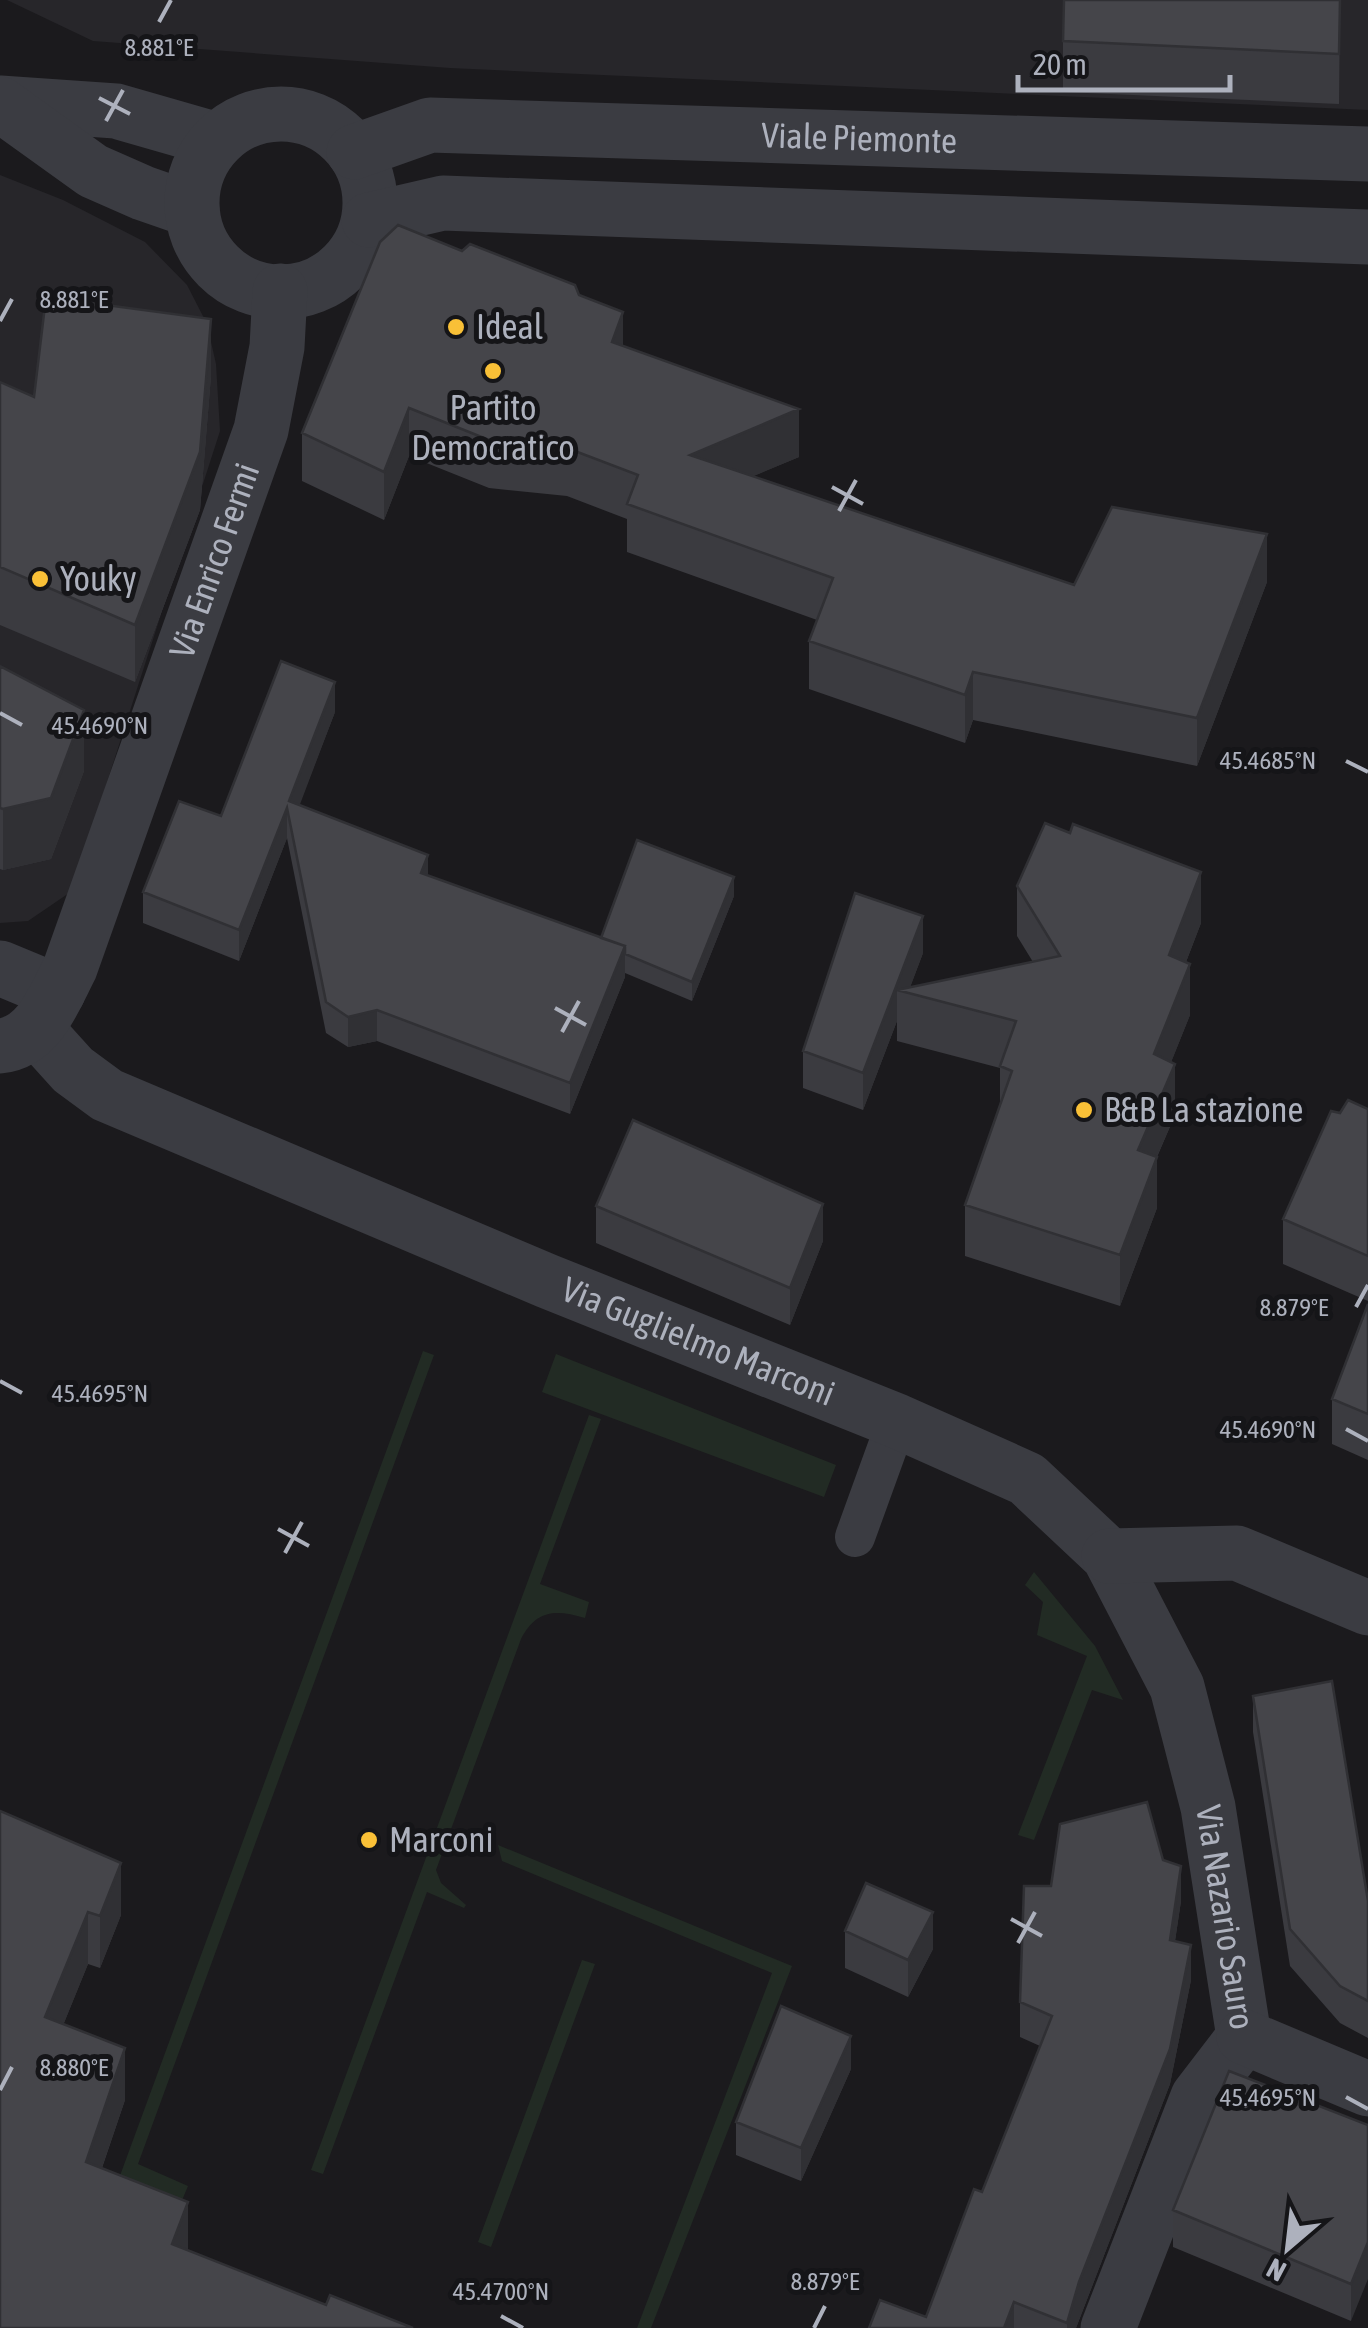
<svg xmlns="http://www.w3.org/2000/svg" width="1368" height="2328" font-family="'Asap Condensed',sans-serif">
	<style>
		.built { fill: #27262a }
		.green { fill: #222b24 }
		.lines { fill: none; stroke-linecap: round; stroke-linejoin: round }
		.service { stroke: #3b3c42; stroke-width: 40 }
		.minor { stroke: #3b3c42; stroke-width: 55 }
		.tertiary { stroke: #3b3c42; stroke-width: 55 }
		.wall { fill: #3b3b40 }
		.shaded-wall { fill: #303034 }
		.building { fill: #45454a; stroke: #303034; stroke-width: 2.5 }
		.ticks { fill: none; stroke: #adb1bd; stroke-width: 4 }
		.poi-dot { fill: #f9c037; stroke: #151518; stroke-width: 4 }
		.labels { text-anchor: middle; stroke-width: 10; stroke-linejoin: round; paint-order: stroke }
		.street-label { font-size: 35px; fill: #adb1bd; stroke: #151518 }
		.poi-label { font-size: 35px; fill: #adb1bd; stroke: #151518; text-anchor: start }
		.ticks-label { font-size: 25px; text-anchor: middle; fill: #adb1bd; stroke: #151518; stroke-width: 10; stroke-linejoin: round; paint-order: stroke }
	</style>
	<rect width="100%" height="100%" fill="#1b1a1d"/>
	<!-- built -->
	<path class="built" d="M 7,0 L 1368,0 L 1368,110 L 450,68 L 93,41 Z
		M 0,175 L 63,200 L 145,242 L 187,285 L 207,324 L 216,364 L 220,431 L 72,891 L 28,921 L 0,923 Z"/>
	<!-- green -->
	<path class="green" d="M 423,1351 L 434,1355 L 138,2164 L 188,2186 L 167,2236 L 107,2211 Z
		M 556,1354 L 836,1465 L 824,1497 L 542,1392 Z
		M 589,1415 L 601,1419 L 540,1584 L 589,1602 L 585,1618 C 555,1609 536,1610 521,1639 L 436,1870 L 441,1883 L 466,1905 L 464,1908 L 427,1892 L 323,2174 L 311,2170 Z
		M 1034,1572 L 1095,1646 L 1123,1700 L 1092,1690 L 1034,1840 L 1018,1835 L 1087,1656 L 1037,1635 L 1043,1602 L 1025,1585 Z
		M 498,1845 L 792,1966 L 651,2328 L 637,2328 L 772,1973 L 502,1861 Z
		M 582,1960 L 595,1964 L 491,2247 L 478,2242 Z"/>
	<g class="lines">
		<!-- service -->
		<path class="service" d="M 855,1537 L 897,1421"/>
		<!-- minor -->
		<g class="minor">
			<path d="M 0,103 L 116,111 L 217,140"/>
			<path d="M 0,104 L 93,171 L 143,193 L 192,210"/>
			<path id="s1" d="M 36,1029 L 73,1070 L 107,1095 L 547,1281 L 897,1421 L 1027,1479 L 1109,1556 L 1177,1687 L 1208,1807 L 1244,2037 L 1198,2097 L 1108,2328"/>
			<path d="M 1109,1556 L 1237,1553 L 1368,1608"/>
			<path d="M 1244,2037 L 1368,2089"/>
		</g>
		<!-- tertiary -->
		<g class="tertiary">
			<circle cx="281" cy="203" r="89"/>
			<path id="s2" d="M 354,152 L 430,125 L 1368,154"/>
			<path d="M 369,220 L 443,203 L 1368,237"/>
			<path d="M 0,968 L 58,992"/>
			<path id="s3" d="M 0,1046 C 39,1042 54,999 70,968 L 261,430 L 277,347 L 280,291"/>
		</g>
	</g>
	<!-- wall -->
	<path class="wall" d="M 1340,0 L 1339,104 L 1063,92 L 1063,41 Z
		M 462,251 L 623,346 L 799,457 L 753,476 L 1074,585 L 1267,582 L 1197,766 L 973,720 L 965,743 L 809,689 L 809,641 L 817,620 L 627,552 L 627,519 L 567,496 L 489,488 L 409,456 L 384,520 L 302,481 L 302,433 Z
		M 211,376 L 200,510 L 135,682 L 0,625 L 0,382 L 34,397 Z
		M 0,666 L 84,771 L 51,859 L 3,870 L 0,869 Z
		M 335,712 L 299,805 L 428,875 L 601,938 L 734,896 L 692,1001 L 625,973 L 625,977 L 570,1114 L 377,1041 L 348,1047 L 326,1033 L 287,838 L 239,961 L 143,923 L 143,892 L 221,816 Z
		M 1017,886 L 1201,923 L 1186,962 L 1190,1015 L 1171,1062 L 1175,1115 L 1157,1157 L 1157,1208 L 1120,1306 L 965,1256 L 965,1205 L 1000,1104 L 1000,1068 L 897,1041 L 897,1021 L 863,1110 L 803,1088 L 803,1051 L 923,953 L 910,987 L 1033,962 L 1017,936 Z
		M 1368,1109 L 1368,1301 L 1283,1264 L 1283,1219 L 1340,1113 Z
		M 596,1206 L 823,1241 L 790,1325 L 596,1243 Z
		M 1368,1304 L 1368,1460 L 1332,1444 L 1332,1399 Z
		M 1253,1696 L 1368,1901 L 1368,2038 L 1340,2023 L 1290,1966 L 1253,1732 Z
		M 0,1811 L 121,1915 L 100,1968 L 88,1964 L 63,2025 L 125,2100 L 102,2168 L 188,2251 L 326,2305 L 413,2328 L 0,2328 Z
		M 1163,1860 L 1181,1901 L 1175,1941 L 1191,1980 L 1170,2084 L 1076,2328 L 869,2328 L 926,2317 L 982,2192 L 1040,2046 L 1020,2037 L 1020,2002 L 1051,1886 Z
		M 845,1931 L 933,1949 L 908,1997 L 845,1968 Z
		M 851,2069 L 801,2181 L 736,2155 L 736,2122 Z
		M 1368,2125 L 1351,2321 L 1173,2247 L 1173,2210 Z"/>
	<!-- shaded-wall -->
	<path class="shaded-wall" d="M 623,312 L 623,360 L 612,342 Z
		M 211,319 L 211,376 L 200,510 L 135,682 L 135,625 Z
		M 409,408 L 409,456 L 384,520 L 384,472 Z
		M 799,409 L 799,457 L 690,503 L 690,455 Z
		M 1267,534 L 1267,582 L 1197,766 L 1197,718 Z
		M 973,672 L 973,720 L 965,743 L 965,695 Z
		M 335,682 L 335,712 L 291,828 L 289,801 Z
		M 84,710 L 84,771 L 51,859 L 3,870 L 3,809 Z
		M 287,808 L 287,838 L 239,961 L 239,930 Z
		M 428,855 L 428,886 L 421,873 Z
		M 1201,872 L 1201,923 L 1169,1006 L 1169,955 Z
		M 734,877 L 734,896 L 692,1001 L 692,982 Z
		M 923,916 L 923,953 L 908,993 L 897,990 L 897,1021 L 863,1110 L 863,1073 Z
		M 625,946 L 625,977 L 570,1114 L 570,1083 Z
		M 1190,964 L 1190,1015 L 1154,1105 L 1154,1054 Z
		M 377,1010 L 377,1041 L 348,1047 L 348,1017 Z
		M 1175,1064 L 1175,1115 L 1138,1200 L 1138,1150 Z
		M 1157,1157 L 1157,1208 L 1120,1306 L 1120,1255 Z
		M 823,1204 L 823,1241 L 790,1325 L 790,1288 Z
		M 121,1863 L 121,1915 L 100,1968 L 100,1916 Z
		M 1181,1866 L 1181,1901 L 1170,1974 L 1170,1940 Z
		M 88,1912 L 88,1964 L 45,2070 L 45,2017 Z
		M 933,1912 L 933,1949 L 908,1997 L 908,1960 Z
		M 1191,1945 L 1191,1980 L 1170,2084 L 1076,2328 L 1067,2328 L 1067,2323 L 1079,2282 Z
		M 851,2036 L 851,2069 L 801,2181 L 801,2148 Z
		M 125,2048 L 125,2100 L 86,2214 L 86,2162 Z
		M 188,2202 L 188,2254 L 172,2244 Z
		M 1368,2242 L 1368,2279 L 1351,2321 L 1351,2284 Z
		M 1014,2302 L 1014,2328 L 1004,2328 Z"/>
	<!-- building -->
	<path class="building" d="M 1064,0 L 1340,0 L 1339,54 L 1063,41 Z
		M 398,225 L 462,251 L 470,244 L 575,285 L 579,295 L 623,312 L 612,342 L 799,409 L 690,455 L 1074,585 L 1112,507 L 1267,534 L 1197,718 L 973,672 L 965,695 L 809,641 L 833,578 L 627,504 L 638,475 L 567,448 L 489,440 L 409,408 L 384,472 L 302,433 L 380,242 Z
		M 46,297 L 211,319 L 200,452 L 135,625 L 0,567 L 0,382 L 34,397 Z
		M 281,661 L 335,682 L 289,801 L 428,855 L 421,873 L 625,946 L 570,1083 L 377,1010 L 348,1017 L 326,1002 L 287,808 L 239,930 L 143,892 L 179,801 L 221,816 Z
		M 0,666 L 84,710 L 51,798 L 3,809 L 0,808 Z
		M 1045,823 L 1070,833 L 1073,824 L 1201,872 L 1169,955 L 1190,964 L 1154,1054 L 1175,1064 L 1138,1150 L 1157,1157 L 1120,1255 L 965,1205 L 1012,1071 L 1000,1066 L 1016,1021 L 897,990 L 1060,956 L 1017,886 Z
		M 637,840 L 734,877 L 692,982 L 625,954 L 625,946 L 601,938 Z
		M 855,893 L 923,916 L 863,1073 L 803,1051 Z
		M 1348,1100 L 1368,1109 L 1368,1256 L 1283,1219 L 1331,1111 L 1340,1113 Z
		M 633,1120 L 823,1204 L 790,1288 L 596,1206 Z
		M 1368,1304 L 1368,1414 L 1332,1399 Z
		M 1332,1681 L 1368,1901 L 1368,2001 L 1340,1986 L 1290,1929 L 1253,1696 Z
		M 1147,1802 L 1163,1860 L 1181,1866 L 1170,1940 L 1191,1945 L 1170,2049 L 1079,2282 L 1067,2323 L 1014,2302 L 1004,2328 L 869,2328 L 880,2300 L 926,2317 L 974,2189 L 982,2192 L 1052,2016 L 1020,2002 L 1024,1886 L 1051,1886 L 1060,1824 Z
		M 0,1811 L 121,1863 L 100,1916 L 88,1912 L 45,2017 L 125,2048 L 86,2162 L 188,2202 L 172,2244 L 326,2305 L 330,2295 L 413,2328 L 0,2328 Z
		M 866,1883 L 933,1912 L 908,1960 L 845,1931 Z
		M 781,2006 L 851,2036 L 801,2148 L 736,2122 Z
		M 1229,2071 L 1368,2125 L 1368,2242 L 1351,2284 L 1173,2210 Z"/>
	<!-- ticks -->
	<path class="ticks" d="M 159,22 L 171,0M 99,98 L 130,114M 106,121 L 123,90M 0,321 L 12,299M 832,487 L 863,504M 839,511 L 856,480M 0,713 L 22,725M 1346,761 L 1368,772M 555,1008 L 586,1025M 562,1032 L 579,1001M 1356,1307 L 1368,1285M 0,1381 L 22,1393M 1346,1429 L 1368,1441M 278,1529 L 309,1546M 285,1553 L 302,1522M 1011,1919 L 1042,1936M 1018,1943 L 1035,1912M 0,2090 L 12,2067M 1346,2097 L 1368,2109M 501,2316 L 523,2328M 814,2328 L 825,2306"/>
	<!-- markers -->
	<g class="poi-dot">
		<circle cx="456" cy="327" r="10"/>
		<circle cx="493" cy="371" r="10"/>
		<circle cx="40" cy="579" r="10"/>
		<circle cx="1084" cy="1110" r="10"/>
		<circle cx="369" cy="1840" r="10"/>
	</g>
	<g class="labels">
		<!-- street labels -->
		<g class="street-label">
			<text dy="12" stroke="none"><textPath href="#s2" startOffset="510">Viale Piemonte</textPath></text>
			<text dy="12" stroke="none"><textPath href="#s3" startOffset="542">Via Enrico Fermi</textPath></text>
			<text dy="12" stroke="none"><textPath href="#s1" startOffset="738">Via Guglielmo Marconi</textPath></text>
			<text dy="12" stroke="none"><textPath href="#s1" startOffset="1590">Via Nazario Sauro</textPath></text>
		</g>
		<!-- poi labels -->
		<g class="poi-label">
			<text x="476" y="339">Ideal</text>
			<text x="493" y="420" text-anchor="middle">Partito<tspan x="493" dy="40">Democratico</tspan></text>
			<text x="60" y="591">Youky</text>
			<text x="1104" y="1122">B&amp;B La stazione</text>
			<text x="389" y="1852">Marconi</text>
		</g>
	</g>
	<g class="ticks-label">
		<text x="159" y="56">8.881°E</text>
		<text x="74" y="308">8.881°E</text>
		<text x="100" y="734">45.4690°N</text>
		<text x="1268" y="769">45.4685°N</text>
		<text x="1294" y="1316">8.879°E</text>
		<text x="100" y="1402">45.4695°N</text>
		<text x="1268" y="1438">45.4690°N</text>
		<text x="74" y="2076">8.880°E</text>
		<text x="1268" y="2106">45.4695°N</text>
		<text x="825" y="2290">8.879°E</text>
		<text x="501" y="2300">45.4700°N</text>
	</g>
	<!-- north arrow -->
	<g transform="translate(1288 2248) rotate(208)" stroke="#151518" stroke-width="8" paint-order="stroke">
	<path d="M0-8L18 38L0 25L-18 38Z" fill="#adb1bd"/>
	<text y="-15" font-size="28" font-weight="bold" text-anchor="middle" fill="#adb1bd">N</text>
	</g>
	<!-- scale -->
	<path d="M1018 75v15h212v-15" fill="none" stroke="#adb1bd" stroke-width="5"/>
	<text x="1033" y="75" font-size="30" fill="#adb1bd" stroke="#151518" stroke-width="8" paint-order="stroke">20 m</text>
</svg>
